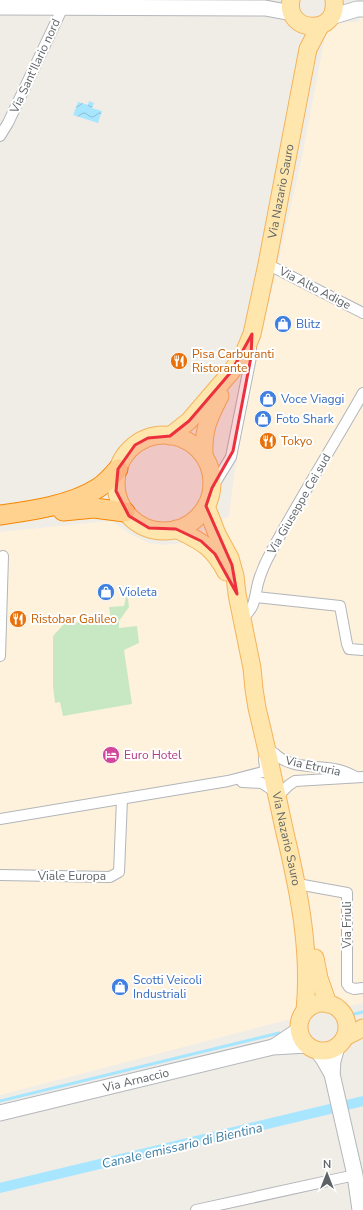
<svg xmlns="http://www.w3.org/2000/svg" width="363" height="1210" font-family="'Nunito Sans',sans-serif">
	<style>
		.commercial { fill: #fef2dd }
		.grass { fill: #c8e8c3 }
		.water { fill: url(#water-waves) }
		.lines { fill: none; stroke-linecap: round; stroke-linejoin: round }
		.stream { stroke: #a8e6ff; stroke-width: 3 }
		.canal { stroke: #a8e6ff; stroke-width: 10 }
		.street-casing { stroke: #b2b5b9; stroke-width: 12 }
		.secondary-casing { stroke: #b3b7bb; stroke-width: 17 }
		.primary-casing { stroke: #f4b35c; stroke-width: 19 }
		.highway-casing { stroke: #f78600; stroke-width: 21 }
		.street { stroke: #fff; stroke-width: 10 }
		.secondary { stroke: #fff; stroke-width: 15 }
		.primary { stroke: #ffe6ad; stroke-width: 17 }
		.highway { stroke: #ffd28f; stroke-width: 19 }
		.marked { fill: #ed303d; fill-opacity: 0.2; stroke: #ed303d; stroke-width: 3; stroke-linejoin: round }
		.labels { text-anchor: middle; stroke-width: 4; stroke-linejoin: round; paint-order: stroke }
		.street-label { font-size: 12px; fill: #5e6367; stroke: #fff }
		.shop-label { font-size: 12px; fill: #366cbe; stroke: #fff; text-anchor: start }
		.food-label { font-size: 12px; fill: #c56008; stroke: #fff; text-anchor: start }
		.hotel-label { font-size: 12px; fill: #b23c85; stroke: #fff; text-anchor: start }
		.water-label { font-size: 13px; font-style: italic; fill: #3b7da3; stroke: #fff }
	</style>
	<defs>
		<pattern id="water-waves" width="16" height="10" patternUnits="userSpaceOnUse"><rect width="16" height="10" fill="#a8e6ff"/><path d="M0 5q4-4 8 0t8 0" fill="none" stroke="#8cbed2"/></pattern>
	</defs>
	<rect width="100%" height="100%" fill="#f0ede7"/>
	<!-- commercial -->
	<path class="commercial" d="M 360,1 L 363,1 L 363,1003 L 287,1020 L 0,1095 L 0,532 L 111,521 L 130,534 L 149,543 L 164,545 L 182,543 L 229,516 L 235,469 L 258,351 L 302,157 L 325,36 L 336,23 L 359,22 Z"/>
	<!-- grass -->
	<path class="grass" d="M 127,591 L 129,607 L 119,621 L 119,628 L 137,626 L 139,643 L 124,650 L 132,704 L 63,716 L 60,702 L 55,703 L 53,686 L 53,636 L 64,624 L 111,619 L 109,607 L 124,606 Z"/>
	<!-- water -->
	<path class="water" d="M 89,101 L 94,103 L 92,108 L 102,111 L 98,123 L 73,115 L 78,102 L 88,105 Z"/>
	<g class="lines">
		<!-- stream -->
		<path class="stream" d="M 354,1014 L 363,1012
			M 0,1101 L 279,1033"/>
		<!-- canal -->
		<path class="canal" d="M 0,1188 L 363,1101"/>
		<defs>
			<path id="street" d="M 0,136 L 8,123 L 63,7 L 67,5
				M 267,264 L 363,313
				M 212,488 L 231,457 L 251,357 L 251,345
				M 256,597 L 340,606 L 347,644 L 349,649 L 363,650
				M 243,618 C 256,606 254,599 258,583 C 261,572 266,561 271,552 C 300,498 333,446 363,393
				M 0,656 L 3,556
				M 274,753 C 290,769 313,765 334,769 C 341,770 348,773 354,776
				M 242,782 L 262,783 L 277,793
				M 282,792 L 289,785 L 295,781 L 363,777
				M 0,819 L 228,781 L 263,772 L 265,768 L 264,759
				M 0,875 L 110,877 L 119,872 L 122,799
				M 303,885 L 347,893 L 347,984 L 349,987 L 354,989 L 363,988
				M 196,1210 L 355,1175"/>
			<g id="secondary">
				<path d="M 0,7 L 265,8 L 292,13"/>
				<path d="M 331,17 L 357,9 L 363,9"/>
				<path d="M 275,1046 L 299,1030"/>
				<path d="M 317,1050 L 324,1060 L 332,1074 L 355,1175 L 360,1210"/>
				<path d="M 332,1074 L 333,1061 L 337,1047"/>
				<path id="s1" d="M 0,1113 L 273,1047 L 307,1045"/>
			</g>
			<g id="primary">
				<path d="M 291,0 C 284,33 339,37 334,0"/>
				<circle cx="164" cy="483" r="48"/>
				<path id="s2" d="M 170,436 L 189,421 L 231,372 L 244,353 L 252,334 L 267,264 L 308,49 L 320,26"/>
				<path d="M 204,456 C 203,430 208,419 220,396"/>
				<path id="s3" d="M 206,506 L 217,534 L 230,558 L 235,576 L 237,594 L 252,668 L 254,689 L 257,708 C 267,749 276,791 285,833 C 299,892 311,950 305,1011"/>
				<path d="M 176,529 C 202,542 212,546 226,572"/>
				<path d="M 315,958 L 319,978 L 328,1004"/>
				<circle cx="323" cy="1027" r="24"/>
				<path d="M 345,1037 L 363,1028"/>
			</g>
			<path id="highway" d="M 63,511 L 94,508 L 125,512
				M 0,515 C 30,511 72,505 98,488 C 106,483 112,476 118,469"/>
		</defs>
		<!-- street casing -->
		<use href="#street" class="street-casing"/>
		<!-- secondary casing -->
		<use href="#secondary" class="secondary-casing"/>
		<!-- primary casing -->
		<use href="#primary" class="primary-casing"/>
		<!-- highway casing -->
		<use href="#highway" class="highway-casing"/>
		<!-- street -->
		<use href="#street" class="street"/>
		<!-- secondary -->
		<use href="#secondary" class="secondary"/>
		<!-- primary -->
		<use href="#primary" class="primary"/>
		<!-- highway -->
		<use href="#highway" class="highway"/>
	</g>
	<!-- marked area -->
	<path class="marked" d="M 252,334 L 251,357 L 233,451 L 212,488 L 206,506 L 232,565 L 237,594 L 215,554 L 201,541 L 176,529 L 149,528 L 129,516 L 116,491 L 118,469 L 135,445 L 148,438 L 170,436 L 189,421 L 231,372 Z"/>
	<!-- icons -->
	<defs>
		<symbol id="shop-disc" viewBox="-11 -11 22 22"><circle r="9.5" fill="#3f7fe0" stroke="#fff"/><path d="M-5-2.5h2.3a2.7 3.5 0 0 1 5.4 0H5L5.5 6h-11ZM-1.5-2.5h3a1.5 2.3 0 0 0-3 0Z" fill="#fff"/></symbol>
		<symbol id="restaurant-disc" viewBox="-11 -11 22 22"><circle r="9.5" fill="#e8710a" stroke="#fff"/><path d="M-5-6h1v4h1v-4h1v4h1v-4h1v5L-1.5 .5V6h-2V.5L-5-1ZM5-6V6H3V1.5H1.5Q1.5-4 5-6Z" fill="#fff"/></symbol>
		<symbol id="hotel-disc" viewBox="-11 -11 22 22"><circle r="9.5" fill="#d1479c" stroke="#fff"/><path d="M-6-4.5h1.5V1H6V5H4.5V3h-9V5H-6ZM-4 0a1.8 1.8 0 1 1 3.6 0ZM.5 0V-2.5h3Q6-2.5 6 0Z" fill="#fff"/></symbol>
	</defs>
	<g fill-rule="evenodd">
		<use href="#shop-disc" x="273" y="314" width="20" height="20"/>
		<use href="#restaurant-disc" x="169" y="351" width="20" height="20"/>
		<use href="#shop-disc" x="258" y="389" width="20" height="20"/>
		<use href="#shop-disc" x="253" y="409" width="20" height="20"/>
		<use href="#restaurant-disc" x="258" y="431" width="20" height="20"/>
		<use href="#shop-disc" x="96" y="582" width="20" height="20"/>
		<use href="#restaurant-disc" x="8" y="609" width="20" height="20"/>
		<use href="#hotel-disc" x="101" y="745" width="20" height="20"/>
		<use href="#shop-disc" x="110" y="977" width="20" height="20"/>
	</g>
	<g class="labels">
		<!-- street labels -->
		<g class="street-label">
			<text transform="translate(35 66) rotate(-65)" y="4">Via Sant'Ilario nord</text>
			<text dy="4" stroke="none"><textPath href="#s2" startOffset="278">Via Nazario Sauro</textPath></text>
			<text transform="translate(315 288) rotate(27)" y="4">Via Alto Adige</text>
			<text transform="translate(299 504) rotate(-60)" y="4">Via Giuseppe Cei sud</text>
			<text transform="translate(313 766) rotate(12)" y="4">Via Etruria</text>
			<text dy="4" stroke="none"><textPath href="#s3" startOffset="344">Via Nazario Sauro</textPath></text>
			<text x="72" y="880">Viale Europa</text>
			<text transform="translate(347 925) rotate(-90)" y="4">Via Friuli</text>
			<text dy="4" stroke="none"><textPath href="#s1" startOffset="140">Via Arnaccio</textPath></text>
		</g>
		<!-- shop labels -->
		<g class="shop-label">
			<text x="296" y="328">Blitz</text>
			<text x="281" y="403">Voce Viaggi</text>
			<text x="276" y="423">Foto Shark</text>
			<text x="119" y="596">Violeta</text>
			<text x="133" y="984">Scotti Veicoli<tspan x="133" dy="14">Industriali</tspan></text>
		</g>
		<!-- food labels -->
		<g class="food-label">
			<text x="192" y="358">Pisa Carburanti<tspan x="192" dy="14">Ristorante</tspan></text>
			<text x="281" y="445">Tokyo</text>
			<text x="31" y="623">Ristobar Galileo</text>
		</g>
		<!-- hotel labels -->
		<g class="hotel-label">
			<text x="124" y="759">Euro Hotel</text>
		</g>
		<!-- water labels -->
		<g class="water-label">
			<text transform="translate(182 1145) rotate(-13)" y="5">Canale emissario di Bientina</text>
		</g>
	</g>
	<!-- north arrow -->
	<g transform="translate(327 1174)" stroke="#ffffff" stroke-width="3" paint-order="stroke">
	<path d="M0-3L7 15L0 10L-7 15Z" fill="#5e6367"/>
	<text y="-6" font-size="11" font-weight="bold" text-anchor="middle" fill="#5e6367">N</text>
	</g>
</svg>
